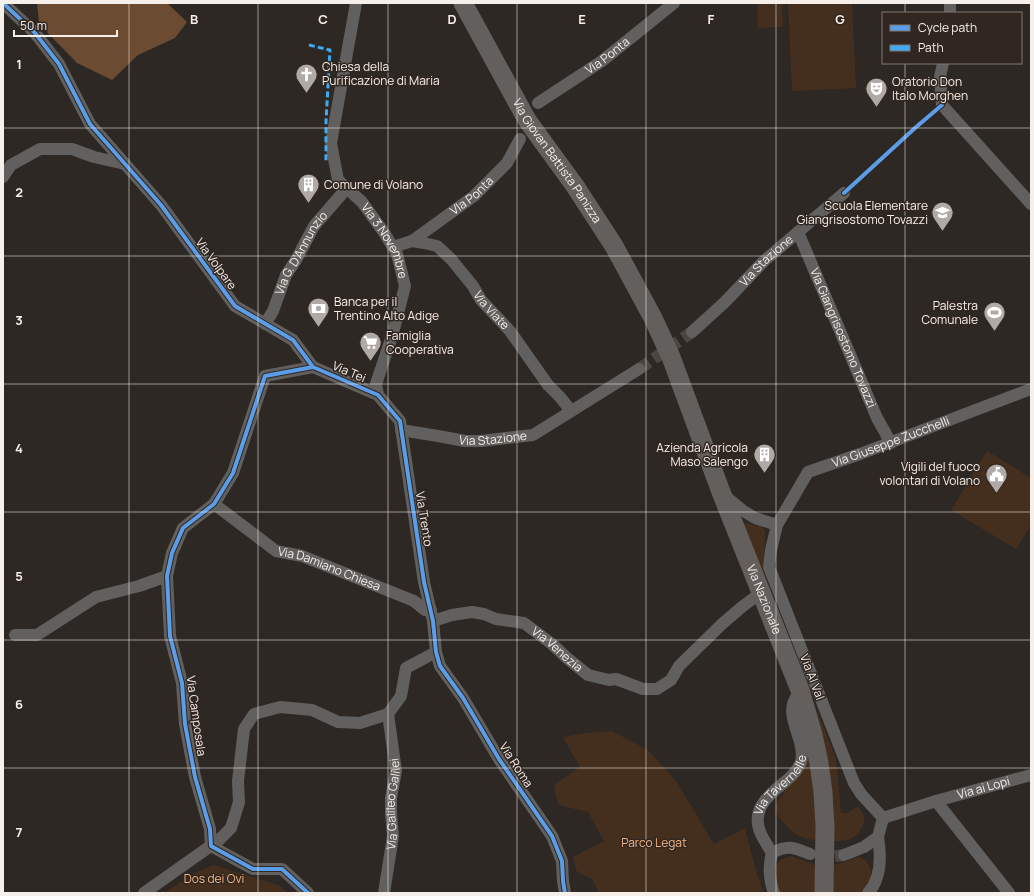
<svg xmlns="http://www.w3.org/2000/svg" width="1034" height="896" font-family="Manrope,sans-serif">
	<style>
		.green { fill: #442f1f }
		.forest { fill: #6b4b31 }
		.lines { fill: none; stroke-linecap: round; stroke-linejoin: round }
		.street-tunnel { stroke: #4b4642; stroke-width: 12; stroke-dasharray: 12 6; stroke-linecap: butt }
		.street { stroke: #61605e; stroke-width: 12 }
		.primary { stroke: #635f5d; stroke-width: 19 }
		.quiet { stroke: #3fa9f5; stroke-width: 3; stroke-dasharray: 6 3; stroke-linecap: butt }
		.cycleway-casing { stroke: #312720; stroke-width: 6 }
		.cycleway { stroke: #5a9eea; stroke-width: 4 }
		.grid { fill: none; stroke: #f6efea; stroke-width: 1; stroke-opacity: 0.55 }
		.labels { text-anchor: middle; stroke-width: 3; stroke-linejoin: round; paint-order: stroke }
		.street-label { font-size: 12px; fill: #f6efea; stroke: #312720 }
		.poi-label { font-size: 12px; fill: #f6efea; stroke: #312720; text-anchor: start }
		.park-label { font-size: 12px; fill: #f4b586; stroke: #312720 }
		.grid-label { font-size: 13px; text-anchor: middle; font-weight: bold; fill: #f6efea; stroke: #312720; stroke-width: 3; stroke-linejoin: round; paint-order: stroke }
	</style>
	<rect width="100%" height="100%" fill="#2d2824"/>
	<!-- green -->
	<path class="green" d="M 757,3 L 782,3 L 783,27 L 758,28 Z
		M 788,3 L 852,3 L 856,88 L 792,91 Z
		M 987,451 L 1031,478 L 1031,525 L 1016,549 L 951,510 Z
		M 742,523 L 760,526 L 765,530 L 763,575 Z
		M 813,701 L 836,758 L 841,813 L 848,813 L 858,806 C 864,814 867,819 861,829 C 855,840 846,841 834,841 L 834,806 L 830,777 Z
		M 612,731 L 648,750 L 676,781 L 714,844 L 745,828 L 757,875 L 764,893 L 599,893 L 592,879 L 577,872 L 573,857 L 604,841 L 588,812 L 558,805 L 554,785 L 580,767 L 563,737 L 586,733 Z
		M 809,753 L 815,790 L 816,840 C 797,840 785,826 775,811 C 776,804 778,799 784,794 L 782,791 Z
		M 791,856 L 815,865 L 815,893 L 779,893 C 775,877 769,860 791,856 Z
		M 860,857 C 876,865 873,884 860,893 L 833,893 L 834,865 Z
		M 213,865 L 278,885 L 288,893 L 164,893 L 195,873 Z"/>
	<!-- forest -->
	<path class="forest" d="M 37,3 L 167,3 L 187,22 L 175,38 L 138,55 L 112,80 L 77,63 L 39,24 Z"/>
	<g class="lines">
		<!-- street-tunnel -->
		<path class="street-tunnel" d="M 639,369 L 692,332
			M 817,855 L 828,857 L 844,855"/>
		<!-- street -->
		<g class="street">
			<path d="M 3,3 L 35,33 L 59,64 L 90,124 L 161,205 L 235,306 L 293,340 L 313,367 L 378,395 L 400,421 L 424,582 L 433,621 L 436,652 L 440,666 L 463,698 L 499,759 L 552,836 L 562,861 L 563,881 L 565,893"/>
			<path id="s1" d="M 356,3 L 331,143 L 338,180 L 362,202 L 385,234 L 397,254 L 405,286 L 393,333 L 376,384 L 378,395"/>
			<path d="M 950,13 L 950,3"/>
			<path d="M 943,63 L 940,77 L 942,105 L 1031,204"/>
			<path id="s2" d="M 538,103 L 602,61 L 674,3"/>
			<path d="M 3,177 L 11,165 L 40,149 L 72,149 L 94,157 L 125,164"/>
			<path id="s3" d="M 798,232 L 877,418 L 891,443"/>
			<path id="s4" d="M 412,241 L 474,196 L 507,163 L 520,139"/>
			<path id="s5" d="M 393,247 L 412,241 L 424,243 L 437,246 L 451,259 L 473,286 L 481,300 L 510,331 L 548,385 L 560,397 L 571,411"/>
			<path id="s6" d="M 265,324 L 273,311 L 286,275 L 296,260 L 314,226 L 347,188"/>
			<path id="s7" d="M 692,332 L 725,302 L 764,261 L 844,193"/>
			<path id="s8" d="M 401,430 L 438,436 L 465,441 L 481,441 L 533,435 L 639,369"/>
			<path d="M 725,496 L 742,510 L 755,518 L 777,525"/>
			<path id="s9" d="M 214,504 L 276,551 L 302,556 L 414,601 L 425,610 L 431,610"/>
			<path id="s10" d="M 433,621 L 452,615 L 472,612 L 484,614 L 496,619 L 524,623 L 552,644 L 567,658 L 588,675 L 609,680 L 616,679 L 643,689 L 657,689 L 671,680 L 679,666 L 722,624 L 743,606 L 762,592"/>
			<path d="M 15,635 L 37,635 L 96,597 L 139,586 L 167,576"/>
			<path d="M 936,801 L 1009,893"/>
			<path id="s11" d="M 883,818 L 861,794 L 854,783 L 769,567 L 771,550 L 777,525 L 808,472 L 860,454 L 1031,389"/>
			<path id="s12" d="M 883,818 L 936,801 L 1031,775"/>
			<path id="s13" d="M 772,853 C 769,847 764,841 761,834 C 750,810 768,795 786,781 C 792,776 798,770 801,762 C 806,744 788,720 793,704 C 794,700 797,695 800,690"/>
			<path d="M 844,855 L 864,847 L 878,837 L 883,818"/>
			<path d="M 144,893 L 219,840 L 231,828 L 239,802 L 238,781 L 244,729 L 254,714 L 280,707 L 312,710 L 338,722 L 360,723 L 388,714 L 401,696 L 406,668 L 436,652"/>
			<path d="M 308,893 L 282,869 L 253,869 L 211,846 L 210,829 L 195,777 L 185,724 L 182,683 L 170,636 L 167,576 L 172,553 L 183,528 L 214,504 L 233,473 L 265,376 L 313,367"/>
			<path id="s14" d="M 384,893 L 393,836 L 391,813 L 391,798 L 396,771 L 388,714"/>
			<path d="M 774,893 C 769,879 768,867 772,853 C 788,844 795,848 810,854"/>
			<path d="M 868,893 C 882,878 881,855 878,837"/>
		</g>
		<!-- primary -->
		<path class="primary" id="s15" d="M 463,3 L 527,120 L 575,186 L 614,246 L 653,318 L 671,357 L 721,492 L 800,690 L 813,735 L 819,763 L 823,792 L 825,826 L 824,893"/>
		<!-- quiet -->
		<path class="quiet" d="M 309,45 L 330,50 L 326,121 L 326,161"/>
		<defs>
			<path id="cycleway" d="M 3,3 L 35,33 L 59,64 L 90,124 L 161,205 L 235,306 L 293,340 L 313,367 L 378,395 L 400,421 L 424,582 L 433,621 L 436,652 L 440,666 L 463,698 L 499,759 L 552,836 L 562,861 L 563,881 L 565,893
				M 844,193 L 915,128 L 942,105
				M 308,893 L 282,869 L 253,869 L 211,846 L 210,829 L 195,777 L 185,724 L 182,683 L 170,636 L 167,576 L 172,553 L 183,528 L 214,504 L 233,473 L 265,376 L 313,367"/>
		</defs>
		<!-- cycleway casing -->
		<use href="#cycleway" class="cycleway-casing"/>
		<!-- cycleway -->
		<use href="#cycleway" class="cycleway"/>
	</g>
	<!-- grid -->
	<path class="grid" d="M 129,3 L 129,893M 258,3 L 258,893M 388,3 L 388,893M 517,3 L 517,893M 646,3 L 646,893M 776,3 L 776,893M 905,3 L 905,13M 905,63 L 905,893M 3,128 L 1031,128M 3,256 L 1031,256M 3,384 L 1031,384M 3,512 L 1031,512M 3,640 L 1031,640M 3,768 L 1031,768"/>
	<!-- icons -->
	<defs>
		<symbol id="church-pin" viewBox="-11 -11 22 30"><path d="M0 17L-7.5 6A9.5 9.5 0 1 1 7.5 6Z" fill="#b0a9a5" stroke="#312720"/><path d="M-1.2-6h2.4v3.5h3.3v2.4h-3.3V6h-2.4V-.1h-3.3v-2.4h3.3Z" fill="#fff"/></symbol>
		<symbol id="theatre-pin" viewBox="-11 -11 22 30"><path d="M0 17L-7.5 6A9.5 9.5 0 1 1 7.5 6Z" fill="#b0a9a5" stroke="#312720"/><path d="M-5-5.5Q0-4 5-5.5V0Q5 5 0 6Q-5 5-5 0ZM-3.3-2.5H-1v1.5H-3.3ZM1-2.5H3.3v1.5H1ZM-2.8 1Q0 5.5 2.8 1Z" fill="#fff"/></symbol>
		<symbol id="building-pin" viewBox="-11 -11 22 30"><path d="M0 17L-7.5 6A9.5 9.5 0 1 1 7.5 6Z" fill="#b0a9a5" stroke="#312720"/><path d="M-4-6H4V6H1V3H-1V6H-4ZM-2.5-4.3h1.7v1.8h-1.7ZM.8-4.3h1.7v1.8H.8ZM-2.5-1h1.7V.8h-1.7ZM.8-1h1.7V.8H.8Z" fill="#fff"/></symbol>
		<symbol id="school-pin" viewBox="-11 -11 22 30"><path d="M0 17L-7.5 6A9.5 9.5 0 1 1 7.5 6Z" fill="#b0a9a5" stroke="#312720"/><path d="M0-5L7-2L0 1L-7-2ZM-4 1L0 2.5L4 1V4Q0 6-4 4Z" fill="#fff"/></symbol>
		<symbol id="bank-pin" viewBox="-11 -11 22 30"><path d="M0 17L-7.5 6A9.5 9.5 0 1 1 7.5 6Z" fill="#b0a9a5" stroke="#312720"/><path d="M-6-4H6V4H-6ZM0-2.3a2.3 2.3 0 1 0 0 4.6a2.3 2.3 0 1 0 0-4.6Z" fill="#fff"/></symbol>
		<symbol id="stadium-pin" viewBox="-11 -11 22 30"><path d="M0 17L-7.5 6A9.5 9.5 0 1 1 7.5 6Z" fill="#b0a9a5" stroke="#312720"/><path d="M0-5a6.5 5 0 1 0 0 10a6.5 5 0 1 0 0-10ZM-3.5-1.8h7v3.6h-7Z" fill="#fff"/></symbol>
		<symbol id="supermarket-pin" viewBox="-11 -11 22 30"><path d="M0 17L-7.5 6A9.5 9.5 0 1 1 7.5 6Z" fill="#b0a9a5" stroke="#312720"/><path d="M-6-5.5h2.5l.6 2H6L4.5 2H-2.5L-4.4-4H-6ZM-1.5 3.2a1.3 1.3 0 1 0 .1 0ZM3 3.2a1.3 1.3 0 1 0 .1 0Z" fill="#fff"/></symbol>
		<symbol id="civic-pin" viewBox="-11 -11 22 30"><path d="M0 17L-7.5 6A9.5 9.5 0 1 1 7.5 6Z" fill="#b0a9a5" stroke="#312720"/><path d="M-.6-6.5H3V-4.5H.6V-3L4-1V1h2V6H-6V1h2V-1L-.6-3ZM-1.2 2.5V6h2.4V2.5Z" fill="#fff"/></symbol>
	</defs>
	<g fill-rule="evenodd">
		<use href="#church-pin" x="294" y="62" width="25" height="34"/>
		<use href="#theatre-pin" x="864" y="76" width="25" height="34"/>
		<use href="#building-pin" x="296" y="172" width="25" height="34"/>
		<use href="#school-pin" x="930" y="200" width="25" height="34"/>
		<use href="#bank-pin" x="306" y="296" width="25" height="34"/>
		<use href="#stadium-pin" x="982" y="300" width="25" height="34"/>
		<use href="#supermarket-pin" x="358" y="330" width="25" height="34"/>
		<use href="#building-pin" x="752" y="442" width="25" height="34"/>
		<use href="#civic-pin" x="984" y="462" width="25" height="34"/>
	</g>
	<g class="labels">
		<!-- street labels -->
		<g class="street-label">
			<text dy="4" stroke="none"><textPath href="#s2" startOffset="84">Via Ponta</textPath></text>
			<text dy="4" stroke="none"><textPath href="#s15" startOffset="184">Via Giovan Battista Panizza</textPath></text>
			<text dy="4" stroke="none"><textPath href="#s4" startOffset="75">VIa Ponta</textPath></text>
			<text dy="4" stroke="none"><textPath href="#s1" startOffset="258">Via 3 Novembre</textPath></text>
			<text dy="4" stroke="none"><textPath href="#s6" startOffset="80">Via G. D'Annunzio</textPath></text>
			<text dy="4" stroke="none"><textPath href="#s7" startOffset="103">Via Stazione</textPath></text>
			<text transform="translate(216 264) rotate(54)" y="4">Via Volpare</text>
			<text dy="4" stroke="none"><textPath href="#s5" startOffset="130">Via Viate</textPath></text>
			<text dy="4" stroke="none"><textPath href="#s3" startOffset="115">Via Giangrisostomo Tovazzi</textPath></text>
			<text transform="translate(349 372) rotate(23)" y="4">Via Tei</text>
			<text dy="4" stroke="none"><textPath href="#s8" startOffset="93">Via Stazione</textPath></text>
			<text dy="4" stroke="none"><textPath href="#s11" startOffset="470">Via Giuseppe Zucchelli</textPath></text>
			<text transform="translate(424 519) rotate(81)" y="4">Via Trento</text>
			<text dy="4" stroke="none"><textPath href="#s9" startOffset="134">Via Damiano Chiesa</textPath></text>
			<text dy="4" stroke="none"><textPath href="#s15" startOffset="671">Via Nazionale</textPath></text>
			<text dy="4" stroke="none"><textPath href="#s10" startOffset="136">Via Venezia</textPath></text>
			<text transform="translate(812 677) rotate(69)" y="4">Via Al Val</text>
			<text transform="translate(196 716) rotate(82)" y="4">Via Camposala</text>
			<text transform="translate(516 765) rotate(57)" y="4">Via Roma</text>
			<text dy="4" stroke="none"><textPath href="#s13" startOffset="80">Via Tavernelle</textPath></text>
			<text dy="4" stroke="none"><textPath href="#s12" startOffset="105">Via ai Lopi</textPath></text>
			<text dy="4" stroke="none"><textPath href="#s14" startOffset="90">Via Galileo Galilei</textPath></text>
		</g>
		<!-- poi labels -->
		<g class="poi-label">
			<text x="322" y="71">Chiesa della<tspan x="322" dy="14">Purificazione di Maria</tspan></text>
			<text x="892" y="86">Oratorio Don<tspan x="892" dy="14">Italo Morghen</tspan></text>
			<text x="324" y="189">Comune di Volano</text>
			<text x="928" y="210" text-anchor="end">Scuola Elementare<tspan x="928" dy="14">Giangrisostomo Tovazzi</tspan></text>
			<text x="334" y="306">Banca per il<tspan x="334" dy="14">Trentino Alto Adige</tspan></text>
			<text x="978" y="310" text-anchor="end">Palestra<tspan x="978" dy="14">Comunale</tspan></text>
			<text x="386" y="340">Famiglia<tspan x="386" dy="14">Cooperativa</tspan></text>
			<text x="748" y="452" text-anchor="end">Azienda Agricola<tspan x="748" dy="14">Maso Salengo</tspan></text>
			<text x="980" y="471" text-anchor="end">Vigili del fuoco<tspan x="980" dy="14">volontari di Volano</tspan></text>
		</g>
		<!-- park labels -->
		<g class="park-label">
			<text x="654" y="847">Parco Legat</text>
			<text x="214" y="883">Dos dei Ovi</text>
		</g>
	</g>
	<g class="grid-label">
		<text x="194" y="24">B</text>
		<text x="323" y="24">C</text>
		<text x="452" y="24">D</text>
		<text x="582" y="24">E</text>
		<text x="711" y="24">F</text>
		<text x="840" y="24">G</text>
		<text x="19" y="69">1</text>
		<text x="19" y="197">2</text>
		<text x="19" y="325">3</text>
		<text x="19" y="453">4</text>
		<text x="19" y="581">5</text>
		<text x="19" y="709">6</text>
		<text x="19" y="837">7</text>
	</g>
	<!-- border -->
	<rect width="1034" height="896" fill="none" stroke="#f6efea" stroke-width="8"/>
	<!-- legend -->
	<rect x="882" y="12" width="140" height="52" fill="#312720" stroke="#807771"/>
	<rect x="890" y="25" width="20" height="6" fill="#5a9eea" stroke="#807771"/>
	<text x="918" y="32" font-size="12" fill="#f6efea">Cycle path</text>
	<rect x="890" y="45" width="20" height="6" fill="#3fa9f5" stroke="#807771"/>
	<text x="918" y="52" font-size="12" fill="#f6efea">Path</text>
	<!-- scale -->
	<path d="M14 30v6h103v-6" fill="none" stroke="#f6efea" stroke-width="2"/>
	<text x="20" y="30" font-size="12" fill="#f6efea" stroke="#312720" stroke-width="3" paint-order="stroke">50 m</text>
</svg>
